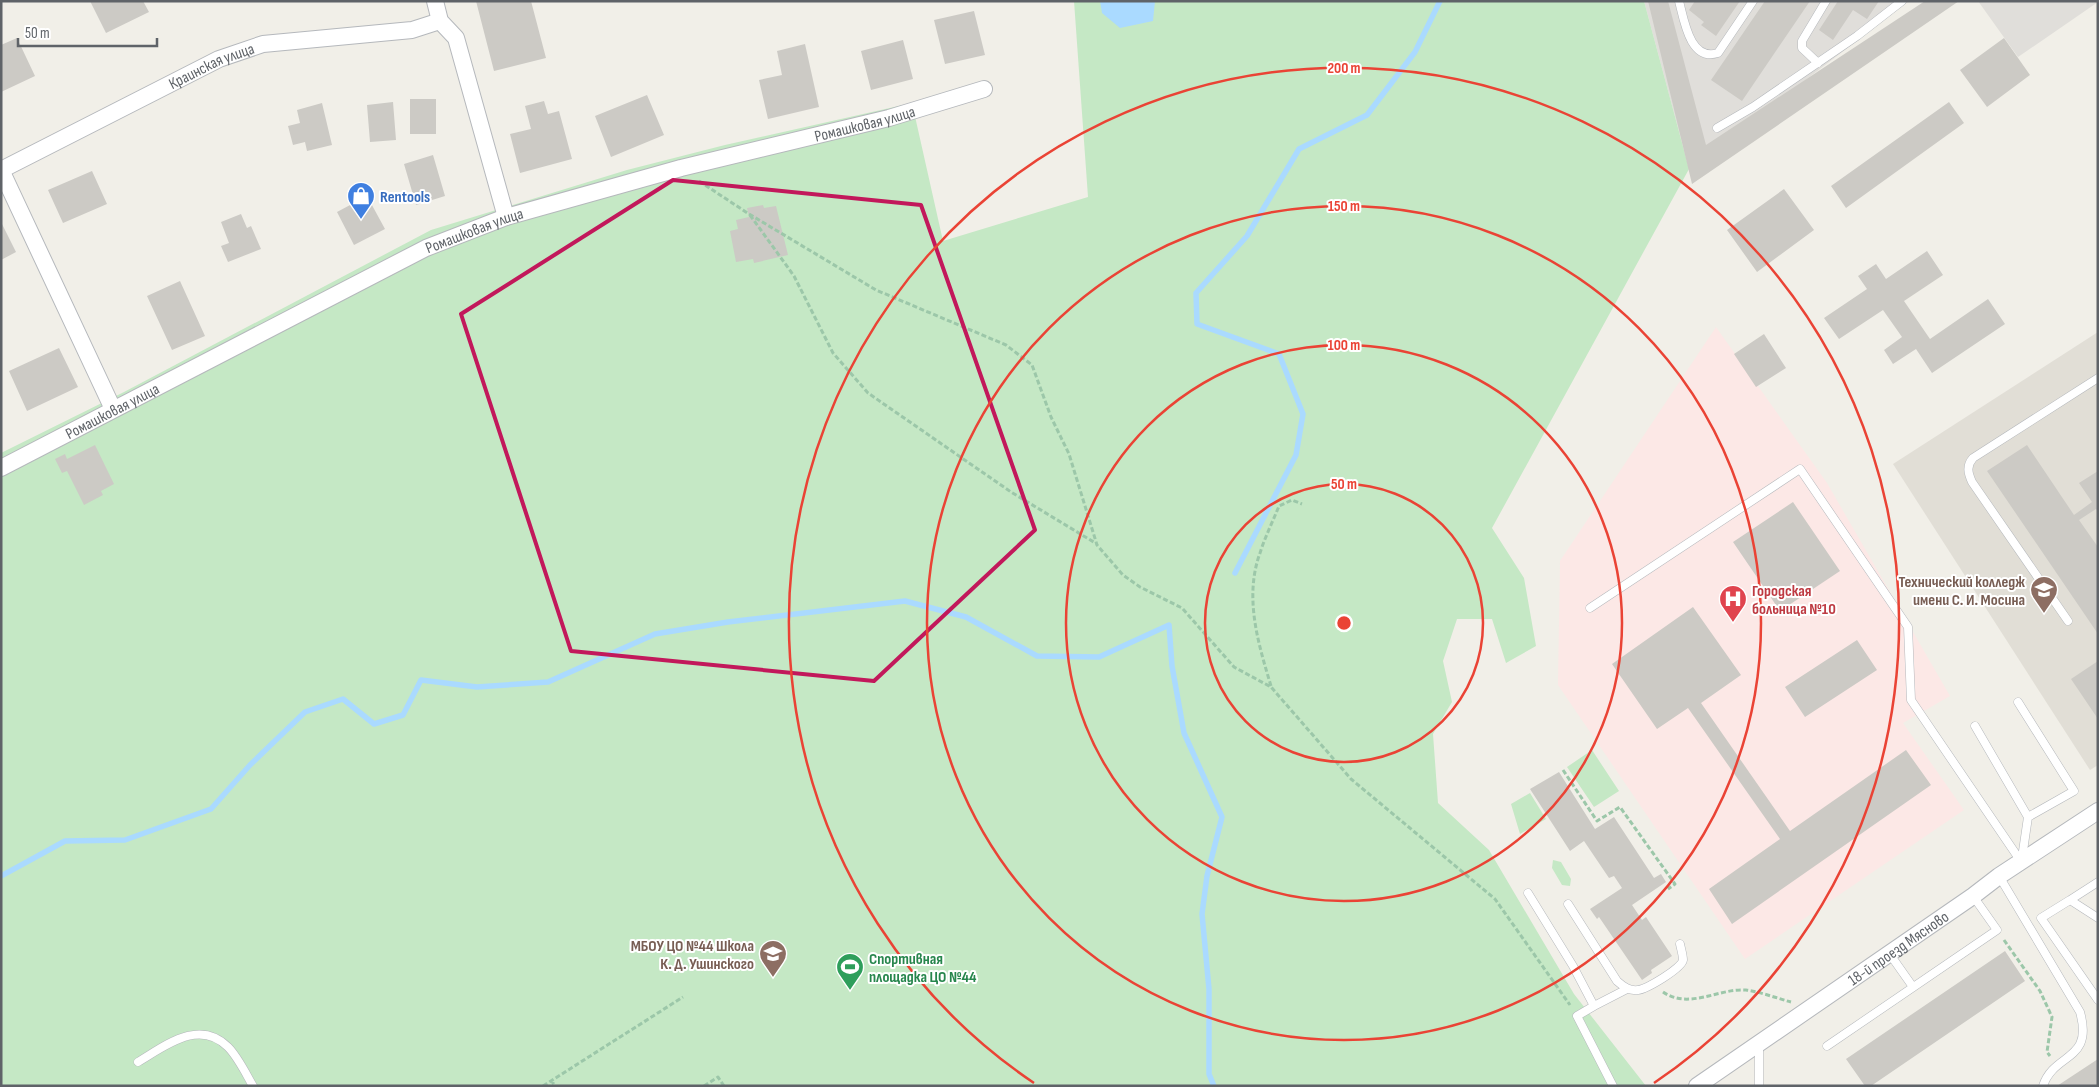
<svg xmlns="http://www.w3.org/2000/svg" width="2099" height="1087" font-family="'Sofia Sans Condensed',sans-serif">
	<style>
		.industrial { fill: #e0deda }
		.education { fill: #e1ded6 }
		.medical { fill: #fce8e6 }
		.green { fill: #c5e8c5 }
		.water { fill: #aadaff }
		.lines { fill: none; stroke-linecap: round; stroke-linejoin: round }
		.stream { stroke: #aadaff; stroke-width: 5.5 }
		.building { fill: #cccac5 }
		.lane-casing { stroke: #b5b8bc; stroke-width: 9 }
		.street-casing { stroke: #b5b8bc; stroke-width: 18 }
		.path { stroke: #9cc7a9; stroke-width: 3; stroke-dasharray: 5 2.5; stroke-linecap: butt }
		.lane { stroke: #fff; stroke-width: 8 }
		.street { stroke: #fff; stroke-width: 16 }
		.marked { fill: none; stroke: #c2185b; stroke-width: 4; stroke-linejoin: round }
		.ring { fill: none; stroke: #ea4335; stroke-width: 2.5 }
		.labels { text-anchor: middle; stroke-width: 4; stroke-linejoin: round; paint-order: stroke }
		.street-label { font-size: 16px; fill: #5f6368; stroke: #fff }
		.shop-label { font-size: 16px; font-weight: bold; fill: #366cbe; stroke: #fff; text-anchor: start }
		.education-label { font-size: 16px; font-weight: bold; fill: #785e54; stroke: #fff; text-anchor: end }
		.health-label { font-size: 16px; font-weight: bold; fill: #be3a42; stroke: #fff; text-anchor: start }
		.leisure-label { font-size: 16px; font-weight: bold; fill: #27864d; stroke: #fff; text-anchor: start }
		.centre { fill: #ea4335; stroke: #fff; stroke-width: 2.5 }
		.ring-label { font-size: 15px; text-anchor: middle; font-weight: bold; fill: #ea4335; stroke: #fff; stroke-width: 4; stroke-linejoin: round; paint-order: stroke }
	</style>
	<rect width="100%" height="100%" fill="#f1efe8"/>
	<!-- industrial -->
	<path class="industrial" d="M 1644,1 L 1909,1 L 1689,169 Z
		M 1978,1 L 2098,1 L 2098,2 L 2018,57 Z"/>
	<!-- education -->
	<path class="education" d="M 2098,332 L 2098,765 L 2090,770 L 1893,464 Z"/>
	<!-- medical -->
	<path class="medical" d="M 1716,327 L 1827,483 L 1950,696 L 1903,723 L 1964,810 L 1745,959 L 1558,685 L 1560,561 Z"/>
	<!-- green -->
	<path class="green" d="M 1074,1 L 1644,1 L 1689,169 L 1492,528 L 1524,578 L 1536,646 L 1506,663 L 1492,619 L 1457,619 L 1443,661 L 1452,702 L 1433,734 L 1438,803 L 1489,850 L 1574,994 L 1646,1086 L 1,1086 L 1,453 L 124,392 L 431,230 L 627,170 L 725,145 L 912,103 L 943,241 L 1088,197 Z
		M 1592,750 L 1619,791 L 1594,807 L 1567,767 Z
		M 1530,793 L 1546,819 L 1520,834 L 1511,804 Z
		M 1553,860 L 1561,862 L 1571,879 L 1570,886 L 1562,885 L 1552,868 Z"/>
	<!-- water -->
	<path class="water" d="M 1100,1 L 1155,1 L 1153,21 L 1120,28 L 1102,13 Z"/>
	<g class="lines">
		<!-- stream -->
		<path class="stream" d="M 1235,573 L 1296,455 L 1303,414 L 1279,354 L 1197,324 L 1196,293 L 1247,236 L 1299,149 L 1367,115 L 1415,52 L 1440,1
			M 1,876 L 65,841 L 125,840 L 211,809 L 250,765 L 305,712 L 343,699 L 374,724 L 403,715 L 421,680 L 477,687 L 548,682 L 655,634 L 728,622 L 905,601 L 966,617 L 1037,656 L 1099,657 L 1169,625 L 1172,666 L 1184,733 L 1222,817 L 1207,876 L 1202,914 L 1209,989 L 1209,1074 L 1214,1086"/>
	</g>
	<!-- building -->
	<path class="building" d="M 90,1 L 143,1 L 149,12 L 106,33 Z
		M 476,1 L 531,1 L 546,58 L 494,71 Z
		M 1648,1 L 1668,1 L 1706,145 L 1925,1 L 1959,1 L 1692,184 Z
		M 1695,1 L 1740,1 L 1716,36 L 1701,25 L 1704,22 L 1689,10 Z
		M 1765,1 L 1810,1 L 1742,101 L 1711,80 Z
		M 1838,1 L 1879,1 L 1867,19 L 1853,10 L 1833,40 L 1819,30 Z
		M 974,11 L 985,55 L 945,64 L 934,20 Z
		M 17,38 L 35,76 L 1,92 L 1,45 Z
		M 2004,38 L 2030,75 L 1987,107 L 1960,70 Z
		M 903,40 L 913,79 L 871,90 L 861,51 Z
		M 805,44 L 819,107 L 768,119 L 759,80 L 782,75 L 777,51 Z
		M 647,95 L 664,135 L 611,157 L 595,116 Z
		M 410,99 L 436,99 L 436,134 L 410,134 Z
		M 544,101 L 548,114 L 559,111 L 572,159 L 520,173 L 510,134 L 531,129 L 525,106 Z
		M 393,102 L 396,140 L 370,142 L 367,105 Z
		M 1949,102 L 1964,123 L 1846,208 L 1831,186 Z
		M 322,103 L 332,145 L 307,151 L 305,142 L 293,145 L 288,126 L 300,123 L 297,110 Z
		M 433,155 L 445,196 L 416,205 L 404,164 Z
		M 92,171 L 107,204 L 63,223 L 48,190 Z
		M 1784,189 L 1814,230 L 1757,272 L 1727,230 Z
		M 367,196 L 385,229 L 354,245 L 337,212 Z
		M 763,205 L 764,208 L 776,206 L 788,255 L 754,263 L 753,259 L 736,262 L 730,231 L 738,229 L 736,220 L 749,217 L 747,208 Z
		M 241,214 L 247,228 L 251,226 L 261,249 L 228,262 L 221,246 L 229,243 L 221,222 Z
		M 1,222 L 16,252 L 1,260 Z
		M 1927,251 L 1943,275 L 1904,301 L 1930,339 L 1988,299 L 2005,324 L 1932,373 L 1916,349 L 1893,364 L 1884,350 L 1902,337 L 1883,310 L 1839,339 L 1824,318 L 1867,289 L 1858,276 L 1876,264 L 1886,279 Z
		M 180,281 L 205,336 L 172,350 L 147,296 Z
		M 1764,334 L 1786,368 L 1756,387 L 1734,354 Z
		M 59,348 L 78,387 L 27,411 L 9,371 Z
		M 95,445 L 114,484 L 101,491 L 103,495 L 84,505 L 67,471 L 62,473 L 55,459 L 65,454 L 67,459 Z
		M 2027,445 L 2074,515 L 2092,502 L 2079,483 L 2098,471 L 2098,511 L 2096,509 L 2079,520 L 2098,547 L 2098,634 L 1987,471 Z
		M 1793,502 L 1840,571 L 1780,611 L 1733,542 Z
		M 1693,607 L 1741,675 L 1701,703 L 1790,831 L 1906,750 L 1931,785 L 1732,924 L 1709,889 L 1780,839 L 1688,708 L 1657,729 L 1612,664 Z
		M 1857,640 L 1877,670 L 1805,717 L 1785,687 Z
		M 2098,661 L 2098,719 L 2071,679 Z
		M 1559,772 L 1595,829 L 1614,817 L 1654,878 L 1661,874 L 1666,882 L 1632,905 L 1642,920 L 1646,917 L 1672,956 L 1651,970 L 1652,973 L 1642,980 L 1599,917 L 1597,919 L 1590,909 L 1622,888 L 1614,876 L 1609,878 L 1584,841 L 1570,851 L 1530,789 Z
		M 2005,951 L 2025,981 L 1871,1086 L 1865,1086 L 1846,1059 Z
		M 2098,1059 L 2098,1086 L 2057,1086 Z"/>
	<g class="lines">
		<defs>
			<path id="lane" d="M 1679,1 C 1684,20 1690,62 1718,53 L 1753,1
				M 1818,63 L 1802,48 L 1802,41 L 1826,1
				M 1717,128 L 1753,107 L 1857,36 L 1902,1
				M 1590,608 L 1800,469 L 1908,627 L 1911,700 L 2022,863
				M 2068,621 L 1972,482 C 1968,473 1966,466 1973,458 L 2098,378
				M 2018,702 L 2074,791 L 2028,817
				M 1975,726 L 2028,817 L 2022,858
				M 1999,876 L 2080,1012 C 2094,1062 2054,1052 2043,1086
				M 1528,893 L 1573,966 L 1594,1006 L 1577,1016 L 1613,1086
				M 2070,900 L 2098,882
				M 1568,904 L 1617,981 C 1624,987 1629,991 1638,990 C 1647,989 1682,968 1683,960 C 1683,955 1681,949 1680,944
				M 2098,918 L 2070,900 L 2041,918 L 2098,1000
				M 1889,953 L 1913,987
				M 1594,1006 L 1627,989
				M 1759,1043 L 1759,1086
				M 1827,1046 L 1997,930 L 1973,896
				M 138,1062 C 165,1046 199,1018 228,1047 C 238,1057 246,1074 253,1086"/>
			<g id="street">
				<path d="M 435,1 L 440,21 L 456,38 L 506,217"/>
				<path id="s1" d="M 1,170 L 219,59 L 263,44 L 412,30 L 440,21"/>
				<path d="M 1,170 L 113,409"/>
				<path id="s2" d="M 1,468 L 426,248 L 506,217 L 681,168 L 889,118 L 984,89"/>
				<path id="s3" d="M 1697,1086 L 1973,896 L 1999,876 L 2098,811"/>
			</g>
		</defs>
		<!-- lane casing -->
		<use href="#lane" class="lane-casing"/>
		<!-- street casing -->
		<use href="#street" class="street-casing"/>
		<!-- path -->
		<path class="path" d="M 699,181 L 749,214 L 876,290 L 1006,345 L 1032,365 L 1051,417 L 1069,454 L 1097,545 L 1123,575 L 1140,587 L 1182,608 L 1234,667 L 1271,687 L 1351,779 L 1495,899 L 1570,1005
			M 750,215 L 794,276 L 833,353 L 868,393 L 1011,492 L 1097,544
			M 1271,686 C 1258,643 1244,597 1260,553 C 1265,537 1273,521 1279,506 L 1292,500 L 1302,504
			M 1563,770 L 1597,821 L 1620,807 L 1675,884 L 1668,889
			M 2004,940 L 2040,991 L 2052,1017 L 2047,1052 L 2050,1056
			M 1663,992 C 1689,1010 1719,988 1746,990 C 1761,992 1776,998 1791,1002
			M 551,1080 L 555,1086
			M 543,1086 L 683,997
			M 704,1086 L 718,1077 L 724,1086"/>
		<!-- lane -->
		<use href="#lane" class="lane"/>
		<!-- street -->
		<use href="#street" class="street"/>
	</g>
	<!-- marked area -->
	<path class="marked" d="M 673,180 L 921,205 L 1035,530 L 874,681 L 571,651 L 461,314 Z"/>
	<!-- distance rings -->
	<g class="ring">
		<circle cx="1344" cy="623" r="139"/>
		<circle cx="1344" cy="623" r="278"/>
		<circle cx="1344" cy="623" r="417"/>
		<path d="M1034 1083A555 555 0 1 1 1654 1083"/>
	</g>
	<!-- icons -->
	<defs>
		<symbol id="shop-pin" viewBox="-11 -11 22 30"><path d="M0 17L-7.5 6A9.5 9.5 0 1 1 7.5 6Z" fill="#3f7fe0" stroke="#fff"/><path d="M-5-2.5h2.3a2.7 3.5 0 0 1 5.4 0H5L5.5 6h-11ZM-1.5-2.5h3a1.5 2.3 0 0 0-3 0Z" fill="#fff"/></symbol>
		<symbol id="university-pin" viewBox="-11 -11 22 30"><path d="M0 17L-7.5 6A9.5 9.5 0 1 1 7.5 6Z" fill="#8d6e63" stroke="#fff"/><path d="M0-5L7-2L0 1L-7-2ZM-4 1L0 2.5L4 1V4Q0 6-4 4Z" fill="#fff"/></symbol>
		<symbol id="hospital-pin" viewBox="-11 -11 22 30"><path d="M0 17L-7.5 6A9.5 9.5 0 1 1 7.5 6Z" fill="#e0444e" stroke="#fff"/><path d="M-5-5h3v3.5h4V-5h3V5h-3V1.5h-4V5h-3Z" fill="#fff"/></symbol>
		<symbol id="school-pin" viewBox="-11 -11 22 30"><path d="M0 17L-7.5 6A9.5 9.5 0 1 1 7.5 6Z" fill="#8d6e63" stroke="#fff"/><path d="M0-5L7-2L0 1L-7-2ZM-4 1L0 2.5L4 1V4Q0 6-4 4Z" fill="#fff"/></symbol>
		<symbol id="stadium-pin" viewBox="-11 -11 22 30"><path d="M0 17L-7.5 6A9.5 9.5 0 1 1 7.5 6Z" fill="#2e9e5b" stroke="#fff"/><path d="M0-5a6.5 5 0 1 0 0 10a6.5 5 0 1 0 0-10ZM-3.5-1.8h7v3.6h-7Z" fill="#fff"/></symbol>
	</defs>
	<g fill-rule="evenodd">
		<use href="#shop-pin" x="345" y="180" width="32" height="43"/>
		<use href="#university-pin" x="2028" y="574" width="32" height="43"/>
		<use href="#hospital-pin" x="1717" y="583" width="32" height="43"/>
		<use href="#school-pin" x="757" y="938" width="32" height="43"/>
		<use href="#stadium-pin" x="834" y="951" width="32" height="43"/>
	</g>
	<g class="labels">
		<!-- street labels -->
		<g class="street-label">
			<text dy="6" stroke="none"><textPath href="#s1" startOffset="235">Краинская улица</textPath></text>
			<text dy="6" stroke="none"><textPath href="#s2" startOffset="935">Ромашковая улица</textPath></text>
			<text dy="6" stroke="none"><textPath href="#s2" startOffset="530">Ромашковая улица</textPath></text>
			<text dy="6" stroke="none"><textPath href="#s2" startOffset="125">Ромашковая улица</textPath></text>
			<text dy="6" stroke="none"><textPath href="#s3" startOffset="244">18-й проезд Мясново</textPath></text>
		</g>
		<!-- shop labels -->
		<g class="shop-label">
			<text x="380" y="202">Rentools</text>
		</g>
		<!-- education labels -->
		<g class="education-label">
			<text x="2025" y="587">Технический колледж<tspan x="2025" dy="18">имени С. И. Мосина</tspan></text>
			<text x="754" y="951">МБОУ ЦО №44 Школа<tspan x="754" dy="18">К. Д. Ушинского</tspan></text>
		</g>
		<!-- health labels -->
		<g class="health-label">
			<text x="1752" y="596">Городская<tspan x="1752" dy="18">больница №10</tspan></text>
		</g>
		<!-- leisure labels -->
		<g class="leisure-label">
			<text x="869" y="964">Спортивная<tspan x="869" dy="18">площадка ЦО №44</tspan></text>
		</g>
	</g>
	<circle cx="1344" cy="623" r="8" class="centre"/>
	<g class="ring-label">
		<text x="1344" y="73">200 m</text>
		<text x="1344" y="211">150 m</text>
		<text x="1344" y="350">100 m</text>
		<text x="1344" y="489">50 m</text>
	</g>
	<!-- border -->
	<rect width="2099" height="1087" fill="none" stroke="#5f6368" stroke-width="5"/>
	<!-- scale -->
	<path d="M18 38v8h139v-8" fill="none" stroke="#5f6368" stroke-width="2.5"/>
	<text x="25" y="38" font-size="15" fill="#5f6368" stroke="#ffffff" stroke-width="4" paint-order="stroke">50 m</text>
</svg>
